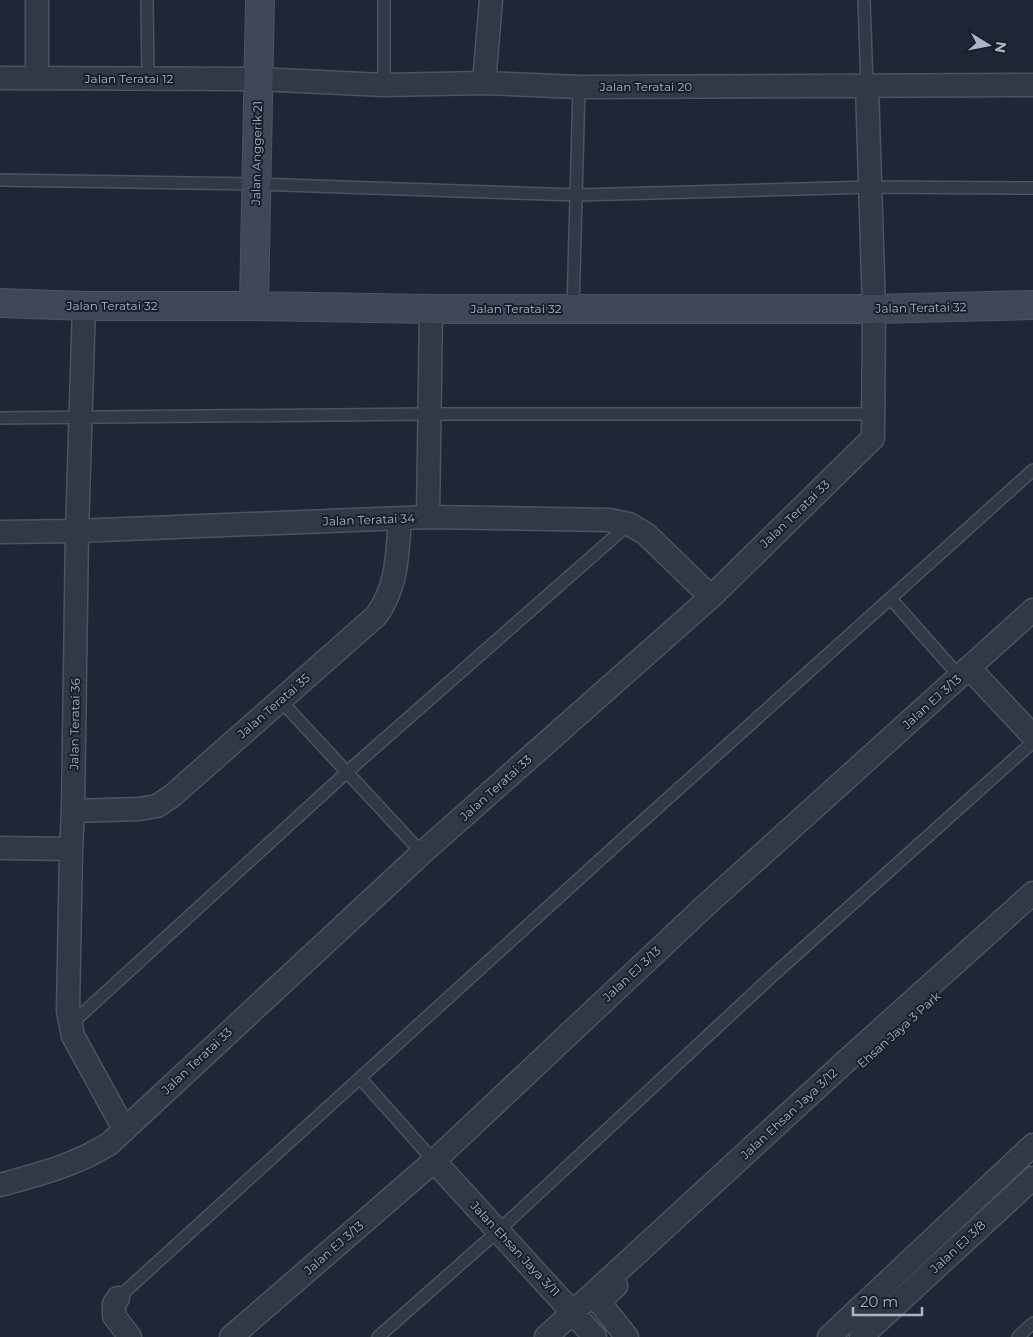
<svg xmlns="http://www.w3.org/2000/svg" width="1033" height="1337" font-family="Montserrat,sans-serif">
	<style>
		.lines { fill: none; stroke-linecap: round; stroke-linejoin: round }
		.lane-casing { stroke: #4e5361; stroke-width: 14 }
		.street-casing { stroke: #4e5361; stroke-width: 25 }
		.secondary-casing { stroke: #4e5361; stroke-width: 30 }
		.lane { stroke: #333846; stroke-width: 11 }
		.street { stroke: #333846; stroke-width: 22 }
		.secondary { stroke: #414759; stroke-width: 28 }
		.labels { text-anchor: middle; stroke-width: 4; stroke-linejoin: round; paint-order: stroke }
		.street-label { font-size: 12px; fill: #adb3c3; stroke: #191e2a }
	</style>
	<rect width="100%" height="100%" fill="#202635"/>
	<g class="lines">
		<defs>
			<path id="lane" d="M 147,0 L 148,79
				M 864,0 L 867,86
				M 384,85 L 384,0
				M 0,180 L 256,184 L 577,195 L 871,187 L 1033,188
				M 573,309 L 579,87
				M 0,418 L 429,414 L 874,414
				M 891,599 L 960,677
				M 280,700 L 422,853
				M 70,1025 L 347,772 L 629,524
				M 361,1079 L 434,1161
				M 118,1298 L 635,828 L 1033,470
				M 378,1337 L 498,1231 L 770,978 L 1033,742
				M 1018,1337 L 1033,1323"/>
			<path id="street" d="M 0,78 L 258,79 L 384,85 L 484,83 L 579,87 L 1033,85
				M 37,78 L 37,0
				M 484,83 L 491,0
				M 84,306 L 77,531 L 73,811 L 71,849 L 68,1011 L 73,1036 L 124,1129
				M 428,517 L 431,309
				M 0,532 L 77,531 L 428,517 L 609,520 L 629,524 L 646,534 L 711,597
				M 970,669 L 1033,736
				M 73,811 L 139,809 L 157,806 L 172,796 L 376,616 C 398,586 397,555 400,519
				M 0,848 L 71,849
				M 434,1161 L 595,1337
				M 0,1185 C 40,1174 73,1166 109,1144 L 422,853 L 711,597 L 873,438 L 874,309 L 867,86
				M 616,1286 L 599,1302 L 627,1337
				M 118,1298 L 114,1304 L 114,1316 L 130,1337
				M 231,1337 L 434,1161 L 705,906 L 1033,610
				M 546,1337 L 845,1062 L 1033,893
				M 829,1337 L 1033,1145
				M 861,1337 L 1033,1178"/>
			<path id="secondary" d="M 0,303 L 84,306 L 254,306 L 431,309 L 874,309 L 1033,305
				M 254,306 L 260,0"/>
		</defs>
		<!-- lane casing -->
		<use href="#lane" class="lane-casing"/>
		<!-- street casing -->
		<use href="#street" class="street-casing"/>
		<!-- secondary casing -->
		<use href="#secondary" class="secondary-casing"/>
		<!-- lane -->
		<use href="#lane" class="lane"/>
		<!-- street -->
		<use href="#street" class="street"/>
		<!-- secondary -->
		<use href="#secondary" class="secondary"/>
	</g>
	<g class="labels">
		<!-- street labels -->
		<g class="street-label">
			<text x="129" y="83">Jalan Teratai 12</text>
			<text x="646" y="91">Jalan Teratai 20</text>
			<text transform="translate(257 153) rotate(-89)" y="4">Jalan Anggerik 21</text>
			<text x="112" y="310">Jalan Teratai 32</text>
			<text transform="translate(921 308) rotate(-1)" y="4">Jalan Teratai 32</text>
			<text x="516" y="313">Jalan Teratai 32</text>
			<text transform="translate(795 514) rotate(-44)" y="4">Jalan Teratai 33</text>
			<text transform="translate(369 520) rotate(-2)" y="4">Jalan Teratai 34</text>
			<text transform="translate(932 702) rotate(-42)" y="4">Jalan EJ 3/13</text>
			<text transform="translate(274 706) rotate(-41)" y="4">Jalan Teratai 35</text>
			<text transform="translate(75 724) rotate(-89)" y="4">Jalan Teratai 36</text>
			<text transform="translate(496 788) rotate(-42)" y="4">Jalan Teratai 33</text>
			<text transform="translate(632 974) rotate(-43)" y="4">Jalan EJ 3/13</text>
			<text transform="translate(899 1030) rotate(-42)" y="4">Ehsan Jaya 3 Park</text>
			<text transform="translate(197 1061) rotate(-43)" y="4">Jalan Teratai 33</text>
			<text transform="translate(789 1114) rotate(-43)" y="4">Jalan Ehsan Jaya 3/12</text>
			<text transform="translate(958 1247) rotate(-43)" y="4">Jalan EJ 3/8</text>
			<text transform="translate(334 1248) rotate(-41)" y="4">Jalan EJ 3/13</text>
			<text transform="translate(515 1249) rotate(47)" y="4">Jalan Ehsan Jaya 3/11</text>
		</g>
	</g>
	<!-- north arrow -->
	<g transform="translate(988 45) rotate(100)" stroke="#191e2a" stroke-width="4" paint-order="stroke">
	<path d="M0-4L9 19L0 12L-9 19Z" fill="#adb3c3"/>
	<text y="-8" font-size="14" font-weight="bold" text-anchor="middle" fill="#adb3c3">N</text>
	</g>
	<!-- scale -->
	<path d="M853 1307v8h69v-8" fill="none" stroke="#adb3c3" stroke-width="2.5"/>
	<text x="860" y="1307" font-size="15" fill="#adb3c3" stroke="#191e2a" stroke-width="4" paint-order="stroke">20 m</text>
</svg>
